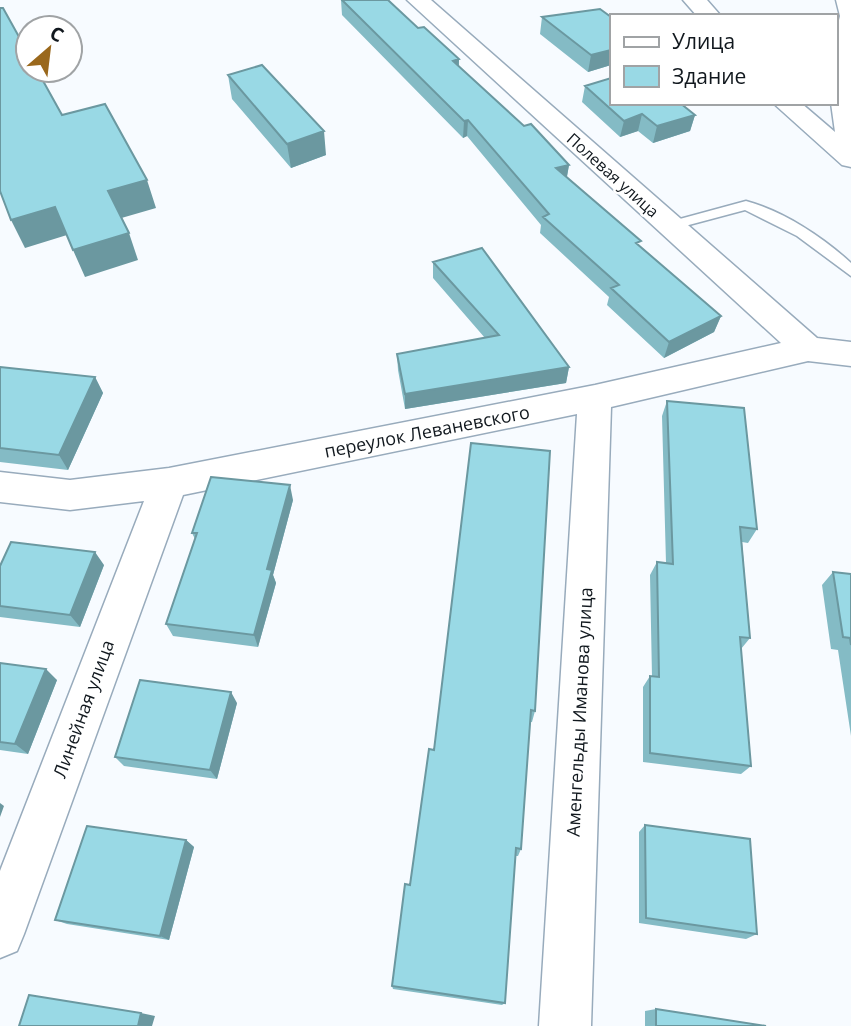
<svg xmlns="http://www.w3.org/2000/svg" width="851" height="1026" font-family="'Open Sans',sans-serif">
	<style>
		.lines { fill: none; stroke-linecap: round; stroke-linejoin: round }
		.lane-casing { stroke: #98abbc; stroke-width: 3 }
		.street-casing { stroke: #98abbc; stroke-width: 3 }
		.lane { fill: #fff; fill-rule: evenodd }
		.street { fill: #fff; fill-rule: evenodd }
		.wall { fill: #84bbc5 }
		.shaded-wall { fill: #6b98a0 }
		.building { fill: #99d9e5; stroke: #6b98a0; stroke-width: 2 }
		.labels { text-anchor: middle; stroke-width: 5; stroke-linejoin: round; paint-order: stroke }
		.far-street-label { font-size: 16px; fill: #11181e; stroke: #fff }
		.street-label { font-size: 18px; fill: #11181e; stroke: #fff }
	</style>
	<rect width="100%" height="100%" fill="#f7fbff"/>
	<g class="lines">
		<defs>
			<path id="lane" d="M 746,201 C 783,211 823,237 851,263 L 851,276 L 797,236 L 745,210 L 670,230 L 663,226 L 665,223 Z"/>
			<path id="street" d="M 407,0 L 431,0 L 817,338 L 851,342 L 851,366 L 808,361 L 611,407 L 591,1026 L 539,1026 L 577,414 L 183,495 L 24,934 L 17,951 L 0,958 L 0,871 L 144,501 L 70,510 L 0,502 L 0,472 L 70,480 L 169,468 L 595,385 L 781,343 Z
				M 683,0 L 707,0 L 721,16 L 697,16 Z
				M 836,0 L 851,0 L 851,167 L 842,165 L 773,103 L 801,103 L 835,132 L 831,103 L 835,103 L 835,37 L 840,16 Z"/>
		</defs>
		<!-- lane casing -->
		<use href="#lane" class="lane-casing"/>
		<!-- street casing -->
		<use href="#street" class="street-casing"/>
		<!-- lane -->
		<use href="#lane" class="lane"/>
		<!-- street -->
		<use href="#street" class="street"/>
	</g>
	<!-- wall -->
	<path class="wall" d="M 341,0 L 388,0 L 418,28 L 459,59 L 459,67 L 524,126 L 569,165 L 567,177 L 640,246 L 721,316 L 714,332 L 664,358 L 607,305 L 609,297 L 540,233 L 541,225 L 467,136 L 463,138 L 342,15 Z
		M 542,17 L 611,17 L 611,65 L 588,72 L 540,34 Z
		M 228,75 L 326,155 L 291,168 L 232,99 Z
		M 585,86 L 695,115 L 690,131 L 653,143 L 638,131 L 620,137 L 582,102 Z
		M 433,262 L 569,367 L 566,383 L 405,409 L 398,370 L 397,354 L 485,338 L 433,278 Z
		M 0,367 L 95,377 L 103,393 L 68,470 L 0,462 Z
		M 667,401 L 757,529 L 748,543 L 742,542 L 750,638 L 741,649 L 751,766 L 741,774 L 643,762 L 643,687 L 650,676 L 652,677 L 650,575 L 657,562 L 666,563 L 662,416 Z
		M 471,443 L 535,711 L 532,722 L 530,722 L 521,849 L 518,856 L 515,856 L 505,1003 L 502,1005 L 393,989 L 392,986 L 434,750 Z
		M 293,500 L 273,575 L 276,583 L 258,647 L 173,636 L 166,624 L 195,539 L 192,533 Z
		M 104,565 L 80,627 L 0,617 L 0,566 Z
		M 833,572 L 851,574 L 851,736 L 838,650 L 831,649 L 822,585 Z
		M 0,663 L 57,680 L 28,754 L 0,750 Z
		M 237,703 L 217,779 L 124,766 L 115,757 Z
		M 645,825 L 757,934 L 746,939 L 639,923 L 639,832 Z
		M 186,840 L 194,847 L 169,940 L 67,924 L 55,920 Z
		M 656,1009 L 766,1026 L 645,1026 L 645,1011 Z"/>
	<!-- shaded-wall -->
	<path class="shaded-wall" d="M 611,50 L 611,65 L 588,72 L 591,55 Z
		M 459,59 L 458,76 L 453,61 Z
		M 642,114 L 638,131 L 620,137 L 624,121 Z
		M 695,115 L 690,131 L 653,143 L 657,126 Z
		M 468,120 L 467,136 L 463,138 L 464,121 Z
		M 324,131 L 326,155 L 291,168 L 287,144 Z
		M 569,165 L 566,181 L 556,168 Z
		M 147,180 L 156,208 L 118,219 L 108,191 Z
		M 55,207 L 67,235 L 25,248 L 11,220 Z
		M 129,233 L 138,260 L 85,277 L 73,250 Z
		M 721,316 L 714,332 L 664,358 L 669,342 Z
		M 569,367 L 566,383 L 405,409 L 405,394 Z
		M 95,377 L 103,393 L 68,470 L 59,455 Z
		M 290,485 L 293,500 L 273,575 L 276,583 L 258,647 L 254,635 L 267,569 Z
		M 95,552 L 104,565 L 80,627 L 70,615 Z
		M 46,669 L 57,680 L 28,754 L 15,744 Z
		M 231,692 L 237,703 L 217,779 L 210,770 Z
		M 0,803 L 4,806 L 0,817 Z
		M 186,840 L 194,847 L 169,940 L 160,936 Z
		M 141,1013 L 155,1016 L 152,1026 L 138,1026 Z"/>
	<!-- building -->
	<path class="building" d="M 342,0 L 388,0 L 418,28 L 424,27 L 459,59 L 453,61 L 524,126 L 531,124 L 569,165 L 556,168 L 641,241 L 636,243 L 721,316 L 669,342 L 611,288 L 619,285 L 543,217 L 549,214 L 468,120 L 464,121 Z
		M 0,8 L 3,8 L 28,53 L 28,70 L 37,70 L 62,115 L 105,104 L 147,180 L 108,191 L 129,233 L 73,250 L 55,207 L 11,220 L 0,191 Z
		M 600,9 L 611,17 L 611,50 L 591,55 L 542,17 Z
		M 262,65 L 324,131 L 287,144 L 228,75 Z
		M 611,78 L 611,103 L 680,103 L 695,115 L 657,126 L 642,114 L 624,121 L 585,86 Z
		M 482,248 L 569,367 L 405,394 L 397,354 L 499,335 L 433,262 Z
		M 0,367 L 95,377 L 59,455 L 0,448 Z
		M 667,401 L 744,408 L 757,529 L 740,527 L 750,638 L 740,637 L 751,766 L 650,753 L 650,676 L 659,677 L 657,562 L 673,564 Z
		M 471,443 L 550,451 L 535,711 L 531,710 L 521,849 L 516,848 L 505,1003 L 392,986 L 405,884 L 410,885 L 429,749 L 434,750 Z
		M 211,477 L 290,485 L 267,569 L 272,570 L 254,635 L 166,624 L 197,533 L 192,533 Z
		M 11,542 L 95,552 L 70,615 L 0,606 L 0,566 Z
		M 833,572 L 851,574 L 851,645 L 850,638 L 843,637 Z
		M 0,663 L 46,669 L 15,744 L 0,742 Z
		M 140,680 L 231,692 L 210,770 L 115,757 Z
		M 645,825 L 750,839 L 757,934 L 646,918 Z
		M 87,826 L 186,840 L 160,936 L 55,920 Z
		M 29,995 L 141,1013 L 138,1026 L 19,1026 Z
		M 656,1009 L 766,1026 L 656,1026 Z"/>
	<g class="labels">
		<!-- far-street labels -->
		<g class="far-street-label">
			<text transform="translate(613 175) rotate(42)" y="6">Полевая улица</text>
		</g>
		<!-- street labels -->
		<g class="street-label">
			<text transform="translate(427 432) rotate(-11)" y="6">переулок Леваневского</text>
			<text transform="translate(84 709) rotate(-70)" y="6">Линейная улица</text>
			<text transform="translate(580 712) rotate(-87)" y="6">Аменгельды Иманова улица</text>
		</g>
	</g>
	<!-- legend -->
	<rect x="610" y="14" width="228" height="91" fill="#ffffff" stroke="#a0a3a5" stroke-width="2"/>
	<rect x="624" y="37" width="35" height="10" fill="#ffffff" stroke="#a0a3a5" stroke-width="2"/>
	<text x="672" y="49" font-size="21" fill="#11181e">Улица</text>
	<rect x="624" y="66" width="35" height="21" fill="#99d9e5" stroke="#a0a3a5" stroke-width="2"/>
	<text x="672" y="84" font-size="21" fill="#11181e">Здание</text>
	<!-- north arrow -->
	<g transform="translate(49 49) rotate(28)"><circle r="33" fill="#ffffff" stroke="#a0a3a5" stroke-width="2"/>
	<path d="M0-5L12 26L0 18L-12 26Z" fill="#9a681c"/>
	<text y="-10" font-size="19" font-weight="bold" text-anchor="middle" fill="#11181e">С</text>
	</g>
</svg>
